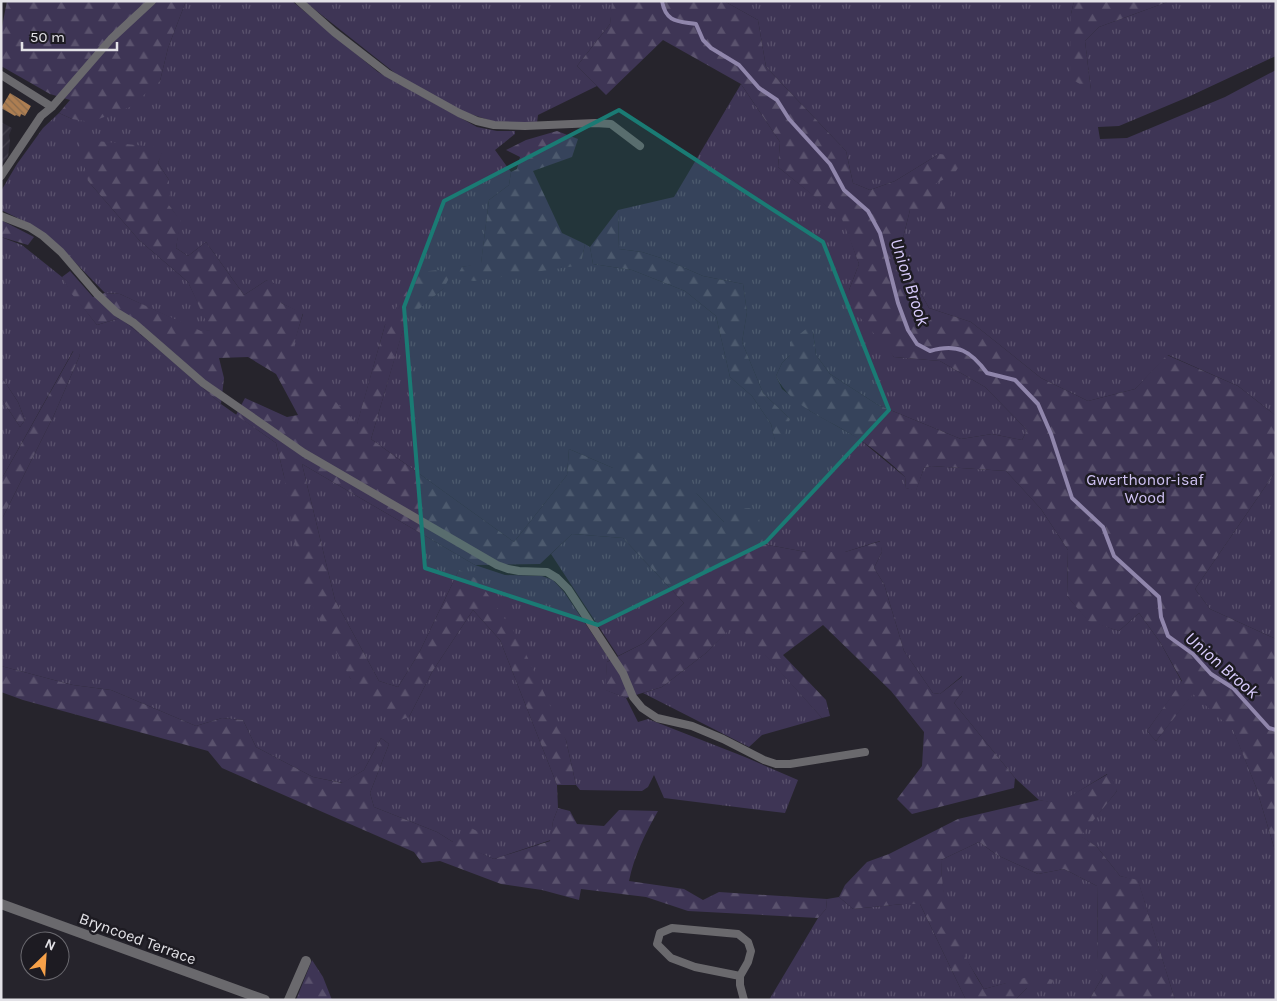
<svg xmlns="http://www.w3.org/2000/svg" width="1277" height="1001" font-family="Karla,sans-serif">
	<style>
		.industrial { fill: url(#industrial-furrows) }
		.grass { fill: url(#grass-tufts) }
		.forest { fill: url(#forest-firs) }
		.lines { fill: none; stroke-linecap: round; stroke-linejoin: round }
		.stream { stroke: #9086ac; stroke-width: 4 }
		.building { fill: url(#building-back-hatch) }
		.service { stroke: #6a696d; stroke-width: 8 }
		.minor { stroke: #6a696d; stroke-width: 10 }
		.marked { fill: #1a7b74; fill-opacity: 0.2; stroke: #1a7b74; stroke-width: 4; stroke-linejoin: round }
		.labels { text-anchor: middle; stroke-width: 5; stroke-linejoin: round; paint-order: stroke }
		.park-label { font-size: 16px; fill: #cfc2f3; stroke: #1d1b22 }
		.street-label { font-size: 16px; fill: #e3e2e7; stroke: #1d1b22 }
		.water-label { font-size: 18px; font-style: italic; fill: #d9ccfd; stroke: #1d1b22 }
	</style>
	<defs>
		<pattern id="industrial-furrows" width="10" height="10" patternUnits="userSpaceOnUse" patternTransform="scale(1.25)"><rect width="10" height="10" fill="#302d3a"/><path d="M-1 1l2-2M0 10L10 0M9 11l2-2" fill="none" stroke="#44414d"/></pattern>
		<pattern id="grass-tufts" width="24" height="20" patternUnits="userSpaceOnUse" patternTransform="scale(1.25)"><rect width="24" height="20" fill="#3e3555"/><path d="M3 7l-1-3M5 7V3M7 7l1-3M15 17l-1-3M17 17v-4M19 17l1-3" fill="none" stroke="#5a526d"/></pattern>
		<pattern id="forest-firs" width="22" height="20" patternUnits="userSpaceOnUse" patternTransform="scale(1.25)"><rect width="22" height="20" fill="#3e3555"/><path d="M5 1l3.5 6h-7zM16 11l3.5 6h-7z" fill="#5a526d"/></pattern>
		<pattern id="building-back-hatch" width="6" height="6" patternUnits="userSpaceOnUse" patternTransform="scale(1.25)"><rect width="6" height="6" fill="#ad7e52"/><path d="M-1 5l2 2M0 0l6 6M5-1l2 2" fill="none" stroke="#886a4d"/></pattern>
	</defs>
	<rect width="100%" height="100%" fill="#26242c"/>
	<!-- industrial -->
	<path class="industrial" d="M 1,122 L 12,128 L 9,135 L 10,141 L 8,157 L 1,165 Z"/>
	<!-- grass -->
	<path class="grass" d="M 186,1 L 292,1 L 378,72 L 477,127 L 497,131 L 515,131 L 515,134 L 495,150 L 511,172 L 509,185 L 489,200 L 481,264 L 462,267 L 582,259 L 585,244 L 590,247 L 593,264 L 632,270 L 685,291 L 716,316 L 730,377 L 752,396 L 771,424 L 775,440 L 790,419 L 763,393 L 742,342 L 747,312 L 743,284 L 703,276 L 664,259 L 642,252 L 619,249 L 618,210 L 674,197 L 741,84 L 780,142 L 778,167 L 843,219 L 859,264 L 849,290 L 894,357 L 940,361 L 985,387 L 1027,430 L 1022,440 L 992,434 L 961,439 L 878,405 L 830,374 L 816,355 L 813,332 L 782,363 L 776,376 L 782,389 L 810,411 L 858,438 L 905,477 L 906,488 L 916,490 L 924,468 L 931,466 L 1006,471 L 1041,509 L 1068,550 L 1067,596 L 1088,620 L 1119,631 L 1139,613 L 1160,642 L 1182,682 L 1147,731 L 1156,741 L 1193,693 L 1233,729 L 1256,787 L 1276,854 L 1276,1000 L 1175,1000 L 1138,881 L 1120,876 L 1097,847 L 1080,836 L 1117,791 L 1107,774 L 1058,804 L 1039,800 L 1015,778 L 954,703 L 963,691 L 962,676 L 940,694 L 933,693 L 904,651 L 884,584 L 874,568 L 882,552 L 880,541 L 845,552 L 806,552 L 763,544 L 724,522 L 697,494 L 613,468 L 569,449 L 567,475 L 514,542 L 371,439 L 406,319 L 444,288 L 385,325 L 357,425 L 290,355 L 303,314 L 281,303 L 267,280 L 244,295 L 206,242 L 188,256 L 176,248 L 180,221 L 169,205 L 169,180 L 158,163 L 163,148 L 88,181 L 139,240 L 188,282 L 211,330 L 201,332 L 120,294 L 105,293 L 60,247 L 32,225 L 1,210 L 1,191 L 17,164 L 43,128 L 59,113 L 72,119 L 160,81 L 168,48 Z
		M 304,1 L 612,1 L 613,2 L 610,24 L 577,66 L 597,86 L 538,115 L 537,123 L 495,122 L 464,112 L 400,77 Z
		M 724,1 L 1074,1 L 1071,14 L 1091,91 L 1085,41 L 1099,27 L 1170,1 L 1276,1 L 1276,56 L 1188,97 L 1119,126 L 1098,127 L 1100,139 L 1127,138 L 1225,97 L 1276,70 L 1276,416 L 1238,386 L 1168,355 L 1135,389 L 1088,401 L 1041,378 L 971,322 L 929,308 L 904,263 L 903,238 L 910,210 L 932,185 L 939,154 L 895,181 L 870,190 L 853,183 L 846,151 L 766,67 L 758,20 Z
		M 1,237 L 22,245 L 62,277 L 72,293 L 97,325 L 120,318 L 162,352 L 221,404 L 276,443 L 284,476 L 350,678 L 409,717 L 432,672 L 473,610 L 500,640 L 557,785 L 558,808 L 553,821 L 551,840 L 494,859 L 453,842 L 437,832 L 374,807 L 370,793 L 389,744 L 381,738 L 364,770 L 343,783 L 313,777 L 256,747 L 243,720 L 222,718 L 196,726 L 111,690 L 73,685 L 1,666 L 1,521 L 54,415 L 80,355 L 73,351 L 1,480 L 1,398 L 20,427 L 25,420 L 18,402 L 1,376 Z
		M 302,464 L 475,565 L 505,575 L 542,576 L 553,580 L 564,592 L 610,660 L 607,662 L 606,690 L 626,698 L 638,722 L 648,719 L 745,757 L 798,780 L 785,813 L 664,798 L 654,775 L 648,787 L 642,791 L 580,790 L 576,785 L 566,740 L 459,570 L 419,653 L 398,687 L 379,681 L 335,600 Z
		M 1276,471 L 1276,639 L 1210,609 L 1195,589 Z
		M 572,534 L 623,538 L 684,603 L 644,643 L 618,656 L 551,554 Z
		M 736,622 L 822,718 L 762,735 L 749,747 L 643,693 L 662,687 L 706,653 Z
		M 979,842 L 997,855 L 1038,874 L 1064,869 L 1097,886 L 1098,949 L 1097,970 L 1103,976 L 1089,1000 L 1015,1000 L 1027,988 L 1007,983 L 984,989 C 977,976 968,964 962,951 C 947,923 941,891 941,860 Z
		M 839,897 L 853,909 L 903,904 L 920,904 L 966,1000 L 769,1000 L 818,918 L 826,909 L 827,899 Z"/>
	<!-- forest -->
	<path class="forest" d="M 7,1 L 186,1 L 168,48 L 160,81 L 130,107 L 91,122 L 72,119 L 59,113 L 70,100 L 50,94 L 1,66 L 1,32 Z
		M 612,1 L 724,1 L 758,20 L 766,67 L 846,151 L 853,183 L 870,190 L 895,181 L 939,154 L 958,156 L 960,165 L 954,174 L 933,185 L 951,193 L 943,214 L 910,210 L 903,238 L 904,263 L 929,308 L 971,322 L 1041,378 L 1088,401 L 1135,389 L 1167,355 L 1238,386 L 1275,415 L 1276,471 L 1195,589 L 1210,609 L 1276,639 L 1276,854 L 1256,787 L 1233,730 L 1193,694 L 1156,741 L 1147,731 L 1182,681 L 1160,642 L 1139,613 L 1119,631 L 1088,621 L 1067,596 L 1068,550 L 1041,509 L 1006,471 L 931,466 L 924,468 L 916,491 L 906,488 L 905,477 C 891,463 874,449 857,438 C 829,419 791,408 776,376 L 782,363 L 790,355 L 790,342 L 806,329 L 813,332 L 816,355 L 830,374 L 878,405 L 961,439 L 992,434 L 1022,440 L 1027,430 L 985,387 L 940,361 L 894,357 L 851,307 L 849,290 L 859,264 L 842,219 L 778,167 L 780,142 L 741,84 L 663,40 L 606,95 L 577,66 L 610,24 Z
		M 1074,1 L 1170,1 L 1099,27 L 1085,41 L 1091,91 L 1070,78 L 1071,14 Z
		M 557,131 L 578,139 L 572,157 L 533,171 L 562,233 L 585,244 L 582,259 L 575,266 L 474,281 L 456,278 L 462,267 L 481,263 L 489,200 L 509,185 L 511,172 L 517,169 L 520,157 L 506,150 L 526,140 Z
		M 78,139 L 164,148 L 158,163 L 169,180 L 169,205 L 181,221 L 176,248 L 188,256 L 206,242 L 244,295 L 267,280 L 283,287 L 281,303 L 303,313 L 291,355 L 357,424 L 385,325 L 419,272 L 439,270 L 449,278 L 444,288 L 406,320 L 371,439 L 514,542 L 567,475 L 569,449 L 613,468 L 629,446 L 697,494 L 724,522 L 736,509 L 749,508 L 758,512 L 763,544 L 806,552 L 845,552 L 881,541 L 882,552 L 874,568 L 884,584 L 904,651 L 933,693 L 940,694 L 963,676 L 963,691 L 954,703 L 1015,778 L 1014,788 L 912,814 L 897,799 L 922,766 L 924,732 L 891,691 L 823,625 L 783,655 L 826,700 L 830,716 L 822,718 L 736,623 L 706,653 L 662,687 L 626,698 L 605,690 L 607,662 L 644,643 L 684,603 L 623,538 L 572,534 L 540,564 L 475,565 L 302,464 L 335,600 L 379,681 L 398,687 L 419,653 L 459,570 L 477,579 L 519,639 L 566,740 L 576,785 L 557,785 L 500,640 L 473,610 L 432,672 L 409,717 L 392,723 L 350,678 L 302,586 L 284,476 L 276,443 L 236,415 L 245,398 L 287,417 L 298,415 L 276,374 L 248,357 L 219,358 L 224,378 L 221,404 L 162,352 L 120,318 L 97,325 L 71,293 L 62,277 L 70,271 L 93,297 L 105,293 L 120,294 L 201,331 L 210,330 L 188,282 L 139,240 L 88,181 Z
		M 618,210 L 619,249 L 642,252 L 664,259 L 703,276 L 743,284 L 747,312 L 742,342 L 763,393 L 790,419 L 784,436 L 775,441 L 771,424 L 752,396 L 730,377 L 716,316 L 685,291 L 632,270 L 593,264 L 590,247 Z
		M 1,220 L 34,237 L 28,245 L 1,237 Z
		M 74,350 L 80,355 L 54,415 L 1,521 L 1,480 Z
		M 1,376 L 18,402 L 25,420 L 20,427 L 1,398 Z
		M 1,666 L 73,685 L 111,690 L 196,726 L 222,718 L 243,720 L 256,747 L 313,777 L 342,783 L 364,770 L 381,738 L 389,744 L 370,793 L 374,807 L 437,832 L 453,842 L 469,827 L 479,832 L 476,851 L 494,859 L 550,841 L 553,821 L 558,808 L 570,811 L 577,824 L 604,826 L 619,810 L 658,811 C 646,832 634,856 629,881 L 684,889 L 703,900 L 719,892 L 827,899 L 826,909 L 818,918 L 688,911 L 646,897 L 581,889 L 579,900 L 542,890 L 501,884 L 440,861 L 422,863 L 414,852 L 222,768 L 208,751 L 23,700 L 1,692 Z
		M 1108,774 L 1114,781 L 1117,791 L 1081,836 L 1097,847 L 1120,876 L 1138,880 L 1175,1000 L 1089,1000 L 1103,976 L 1096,970 L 1098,949 L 1097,886 L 1064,869 L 1038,874 L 997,855 L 979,842 L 941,860 C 942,911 958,947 984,989 L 1035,975 L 1053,980 L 1051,986 L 1027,988 L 1015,1000 L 966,1000 L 920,904 L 903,904 L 853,909 L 839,897 L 845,885 L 867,862 L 889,854 L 958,819 L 1039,800 L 1058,803 Z
		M 312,960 L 323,977 L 332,1000 L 296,1000 Z"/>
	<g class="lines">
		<!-- stream -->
		<path class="stream" d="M 662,1 C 666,23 678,21 696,24 L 703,40 L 711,48 L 739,65 L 759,88 L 777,100 L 789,119 L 830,164 L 844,190 L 868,211 L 880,233 L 898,303 L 908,330 L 917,344 L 930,351 C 958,343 971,351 987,373 L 1015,380 L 1038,404 L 1051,434 L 1072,498 L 1103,527 L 1114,556 L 1159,597 L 1161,617 L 1168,636 L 1193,654 L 1211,674 L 1233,688 L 1269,728 L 1276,730"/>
	</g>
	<!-- building -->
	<path class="building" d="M 10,93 L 31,106 L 25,116 L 21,114 L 20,117 L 16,115 L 15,116 L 1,108 Z"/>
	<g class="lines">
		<!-- service -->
		<path class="service" d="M 299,1 L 334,32 L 387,73 L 459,113 L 477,121 L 494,125 L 525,126 L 595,123 L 611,124 L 640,146
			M 1,75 L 52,107 L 41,116 L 1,176
			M 52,107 L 111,39 L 152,1
			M 1,216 L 29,227 L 43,236 L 61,252 L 97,294 L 116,312 L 134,323 L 203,383 L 304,453 L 497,565 L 508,569 L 519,571 L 547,572 L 557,578 L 568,589 L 623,673 L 633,697 L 642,708 L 657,718 L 692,726 L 723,739 L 764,760 L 776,764 L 790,764 L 865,752
			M 740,976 L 695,967 L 671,958 L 657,944 L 660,933 L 672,928 L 738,934 L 748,942 L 751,951 L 748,962 L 740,976 L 740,985 L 744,1000"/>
		<!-- minor -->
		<path class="minor" d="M 1,904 L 265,1000
			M 289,1000 L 306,961"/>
	</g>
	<!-- marked area -->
	<path class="marked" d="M 619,110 L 823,242 L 889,410 L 766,542 L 598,625 L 425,568 L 404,307 L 444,201 Z"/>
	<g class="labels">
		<!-- park labels -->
		<g class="park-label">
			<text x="1145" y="485">Gwerthonor-isaf<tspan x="1145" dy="18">Wood</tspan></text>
		</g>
		<!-- street labels -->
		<g class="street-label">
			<text transform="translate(138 938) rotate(20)" y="6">Bryncoed Terrace</text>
		</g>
		<!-- water labels -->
		<g class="water-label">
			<text transform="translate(910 282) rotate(72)" y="6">Union Brook</text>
			<text transform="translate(1222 665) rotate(41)" y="6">Union Brook</text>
		</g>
	</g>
	<!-- border -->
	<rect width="1277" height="1001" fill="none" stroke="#e3e2e7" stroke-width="5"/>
	<!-- north arrow -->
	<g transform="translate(45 956) rotate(25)"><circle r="24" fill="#1d1b22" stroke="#6c6b71"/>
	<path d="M0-4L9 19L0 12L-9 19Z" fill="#f7a149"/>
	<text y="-8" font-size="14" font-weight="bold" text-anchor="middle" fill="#e3e2e7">N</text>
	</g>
	<!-- scale -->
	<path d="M22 42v8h95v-8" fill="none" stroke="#e3e2e7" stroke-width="2.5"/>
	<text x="30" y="42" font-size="15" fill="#e3e2e7" stroke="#1d1b22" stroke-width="4" paint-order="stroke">50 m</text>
</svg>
